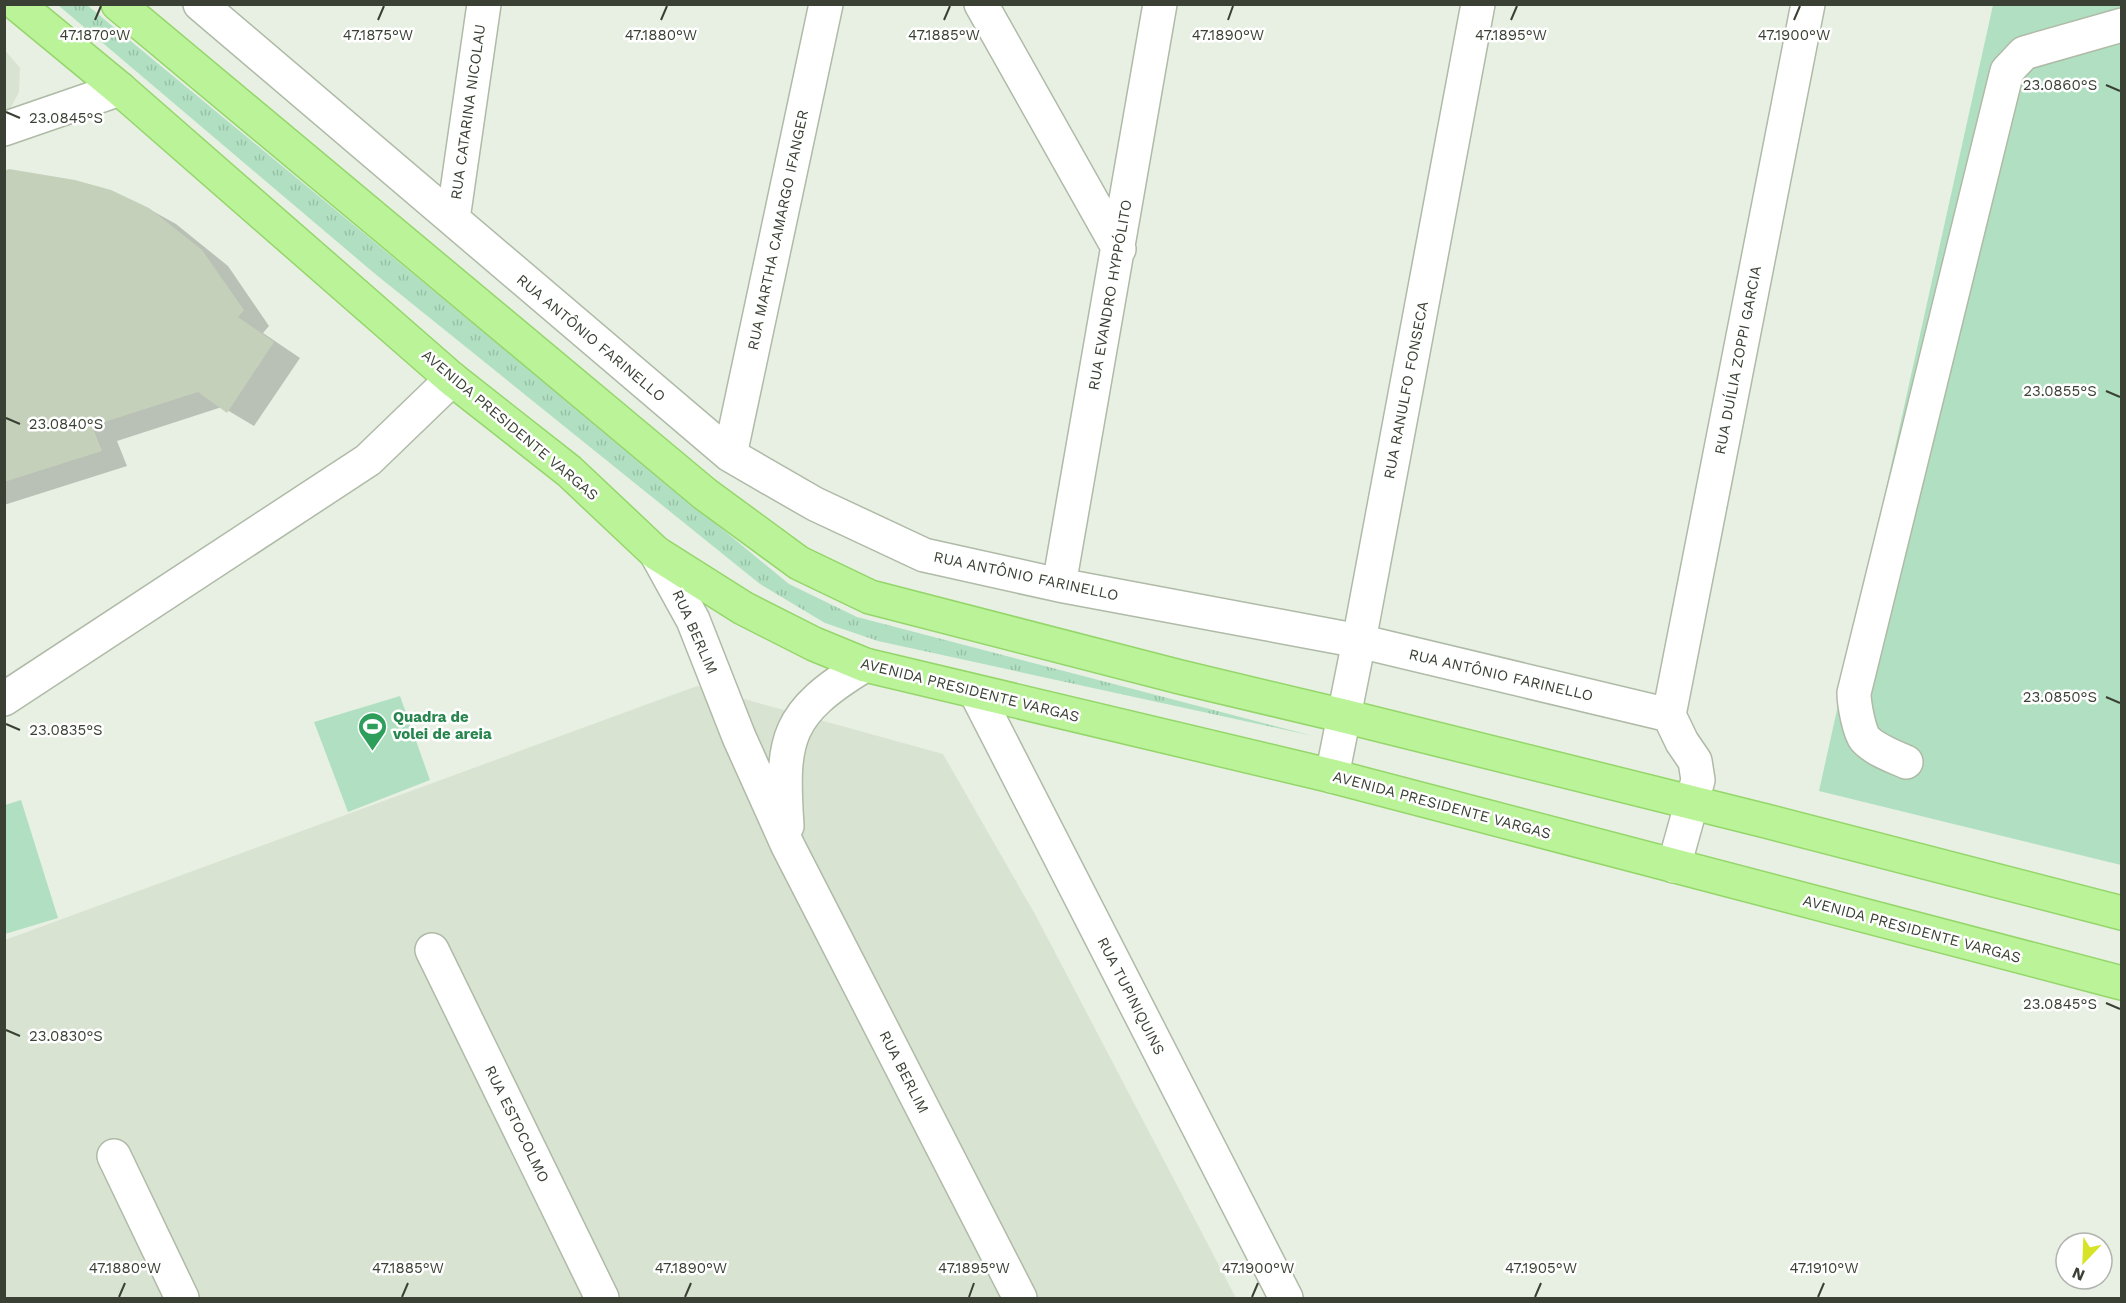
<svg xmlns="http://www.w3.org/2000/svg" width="2126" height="1303" font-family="'Work Sans',sans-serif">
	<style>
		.residential { fill: #d9e3d2 }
		.grass { fill: url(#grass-tufts) }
		.park { fill: #b0e0c1 }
		.shadow { fill: #0003 }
		.building { fill: #c5d0ba }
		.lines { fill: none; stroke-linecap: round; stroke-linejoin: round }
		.minor-casing { stroke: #afbaa7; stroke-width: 36 }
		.major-casing { stroke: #95d66b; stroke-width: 36 }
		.minor { stroke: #fff; stroke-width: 33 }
		.major { stroke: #bbf399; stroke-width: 33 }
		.ticks { fill: none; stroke: #3a4134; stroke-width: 2 }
		.labels { text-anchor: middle; stroke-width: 5; stroke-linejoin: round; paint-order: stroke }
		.street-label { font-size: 15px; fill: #3a4134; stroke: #fff }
		.leisure-label { font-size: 15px; font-weight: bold; fill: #27864d; stroke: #fff; text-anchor: start }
		.ticks-label { font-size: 15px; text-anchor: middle; fill: #3a4134; stroke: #fff; stroke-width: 5; stroke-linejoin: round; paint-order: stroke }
	</style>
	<defs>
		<pattern id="grass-tufts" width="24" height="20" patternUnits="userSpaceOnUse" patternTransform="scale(1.5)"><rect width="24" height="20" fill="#b0e0c1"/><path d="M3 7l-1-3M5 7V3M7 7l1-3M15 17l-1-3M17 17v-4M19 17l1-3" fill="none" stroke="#98c1a6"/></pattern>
	</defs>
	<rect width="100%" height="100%" fill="#e8f0e3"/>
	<!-- residential -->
	<path class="residential" d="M 4,49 L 20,68 L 19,92 L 9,111 L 4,112 Z
		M 697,686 L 943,754 L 1036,916 L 1236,1298 L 5,1298 L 5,940 Z"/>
	<!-- grass -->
	<path class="grass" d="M 58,5 L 87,5 L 789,584 L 857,617 L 1313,736 L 878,641 L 825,623 L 760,584 L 374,273 Z"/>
	<!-- park -->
	<path class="park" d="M 1993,5 L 2121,5 L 2121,865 L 1819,791 Z
		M 400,696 L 430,780 L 348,812 L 314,722 Z
		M 21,800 L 58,918 L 5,934 L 5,805 Z"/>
	<!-- shadow -->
	<path class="shadow" d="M 4,172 L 149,209 L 176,224 L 228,266 L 269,326 L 263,333 L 300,358 L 254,426 L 222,407 L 117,441 L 127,466 L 4,505 Z"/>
	<!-- building -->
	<path class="building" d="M 9,169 L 75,180 L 111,190 L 149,208 L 202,250 L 244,310 L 238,317 L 274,342 L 227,413 L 198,392 L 92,426 L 102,451 L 4,482 L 4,171 Z"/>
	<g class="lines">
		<defs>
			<path id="minor" d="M 200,4 L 730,455 L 815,504 L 924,555 L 1059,585 L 1359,641 L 1669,715
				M 981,4 L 1119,249
				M 4,129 L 120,89
				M 453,219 L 484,4
				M 730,455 L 826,4
				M 656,553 L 693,620 L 739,737 L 788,846 L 1020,1298
				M 1059,585 L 1160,4
				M 976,693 L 1286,1298
				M 4,699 L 368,460 L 452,379
				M 1669,715 L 1808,4
				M 1669,715 L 1682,742 L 1695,761 L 1698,780 L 1674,866
				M 1906,762 C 1893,756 1875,750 1865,739 C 1859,732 1854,703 1854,693 L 2007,71 L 2024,53 L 2122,25
				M 1332,776 L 1359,641 L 1478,4
				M 787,826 C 781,737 786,713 865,665
				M 432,950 L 602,1298
				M 114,1156 L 182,1298"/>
			<path id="major" d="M 17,4 L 120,89 L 452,379 L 569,471 L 656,553 L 743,608 L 814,644 L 865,665 L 1332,776 L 2122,983
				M 118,4 L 705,494 L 799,563 L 870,597 L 1180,677 L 1344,716 L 1766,821 L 2122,913"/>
		</defs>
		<!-- minor casing -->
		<use href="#minor" class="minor-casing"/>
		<!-- major casing -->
		<use href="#major" class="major-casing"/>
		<!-- minor -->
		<use href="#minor" class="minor"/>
		<!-- major -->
		<use href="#major" class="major"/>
	</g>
	<!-- ticks -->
	<path class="ticks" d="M 95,20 L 101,6M 378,20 L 384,6M 661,20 L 667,6M 944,20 L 950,6M 1228,20 L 1233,6M 1511,20 L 1517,6M 1794,20 L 1800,6M 2106,85 L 2120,91M 6,112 L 20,118M 2106,391 L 2120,397M 6,418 L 20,424M 2106,697 L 2120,703M 6,724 L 20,730M 2106,1003 L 2120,1009M 6,1030 L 20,1036M 119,1297 L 125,1283M 402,1297 L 408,1283M 685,1297 L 691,1283M 969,1297 L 974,1283M 1252,1297 L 1258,1283M 1535,1297 L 1541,1283M 1818,1297 L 1824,1283"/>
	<!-- icons -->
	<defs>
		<symbol id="stadium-pin" viewBox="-11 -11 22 30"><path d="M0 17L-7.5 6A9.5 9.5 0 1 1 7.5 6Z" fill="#2e9e5b" stroke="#fff"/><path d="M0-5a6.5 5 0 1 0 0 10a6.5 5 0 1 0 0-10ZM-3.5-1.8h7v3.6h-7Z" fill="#fff"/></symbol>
	</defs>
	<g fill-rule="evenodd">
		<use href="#stadium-pin" x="356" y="710" width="33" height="45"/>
	</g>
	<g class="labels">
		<!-- street labels -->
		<g class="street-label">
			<text transform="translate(468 112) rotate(-82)" y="5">RUA CATARINA NICOLAU</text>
			<text transform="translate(778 230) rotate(-78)" y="5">RUA MARTHA CAMARGO IFANGER</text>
			<text transform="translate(1110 295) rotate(-80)" y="5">RUA EVANDRO HYPPÓLITO</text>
			<text transform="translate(591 338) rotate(40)" y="5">RUA ANTÔNIO FARINELLO</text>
			<text transform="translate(1738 360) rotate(-79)" y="5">RUA DUÍLIA ZOPPI GARCIA</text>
			<text transform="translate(1406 390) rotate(-79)" y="5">RUA RANULFO FONSECA</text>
			<text transform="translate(510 425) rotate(40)" y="5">AVENIDA PRESIDENTE VARGAS</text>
			<text transform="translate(1026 576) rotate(12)" y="5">RUA ANTÔNIO FARINELLO</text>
			<text transform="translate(695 632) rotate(66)" y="5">RUA BERLIM</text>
			<text transform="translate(1501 675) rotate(13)" y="5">RUA ANTÔNIO FARINELLO</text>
			<text transform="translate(970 690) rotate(14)" y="5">AVENIDA PRESIDENTE VARGAS</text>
			<text transform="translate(1442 805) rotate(15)" y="5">AVENIDA PRESIDENTE VARGAS</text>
			<text transform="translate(1912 929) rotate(15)" y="5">AVENIDA PRESIDENTE VARGAS</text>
			<text transform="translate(1131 996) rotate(63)" y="5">RUA TUPINIQUINS</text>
			<text transform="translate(904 1072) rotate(63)" y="5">RUA BERLIM</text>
			<text transform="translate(517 1124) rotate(64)" y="5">RUA ESTOCOLMO</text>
		</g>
		<!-- leisure labels -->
		<g class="leisure-label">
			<text x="393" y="722">Quadra de<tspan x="393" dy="17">volei de areia</tspan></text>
		</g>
	</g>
	<g class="ticks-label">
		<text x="95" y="40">47.1870°W</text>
		<text x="378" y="40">47.1875°W</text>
		<text x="661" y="40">47.1880°W</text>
		<text x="944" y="40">47.1885°W</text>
		<text x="1228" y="40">47.1890°W</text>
		<text x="1511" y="40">47.1895°W</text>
		<text x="1794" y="40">47.1900°W</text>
		<text x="2060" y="90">23.0860°S</text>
		<text x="66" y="123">23.0845°S</text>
		<text x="2060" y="396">23.0855°S</text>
		<text x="66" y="429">23.0840°S</text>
		<text x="2060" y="702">23.0850°S</text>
		<text x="66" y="735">23.0835°S</text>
		<text x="2060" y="1009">23.0845°S</text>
		<text x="66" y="1041">23.0830°S</text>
		<text x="125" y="1273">47.1880°W</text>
		<text x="408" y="1273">47.1885°W</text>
		<text x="691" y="1273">47.1890°W</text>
		<text x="974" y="1273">47.1895°W</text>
		<text x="1258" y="1273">47.1900°W</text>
		<text x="1541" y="1273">47.1905°W</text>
		<text x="1824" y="1273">47.1910°W</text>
	</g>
	<!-- border -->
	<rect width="2126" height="1303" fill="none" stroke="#3a4134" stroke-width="12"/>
	<!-- north arrow -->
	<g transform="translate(2084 1261) rotate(203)"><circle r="28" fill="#ffffff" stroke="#b0b3ae" stroke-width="1.5"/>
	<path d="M0-4.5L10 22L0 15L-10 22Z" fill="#d7e327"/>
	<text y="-9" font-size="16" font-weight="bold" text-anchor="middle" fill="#3a4134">N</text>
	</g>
</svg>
